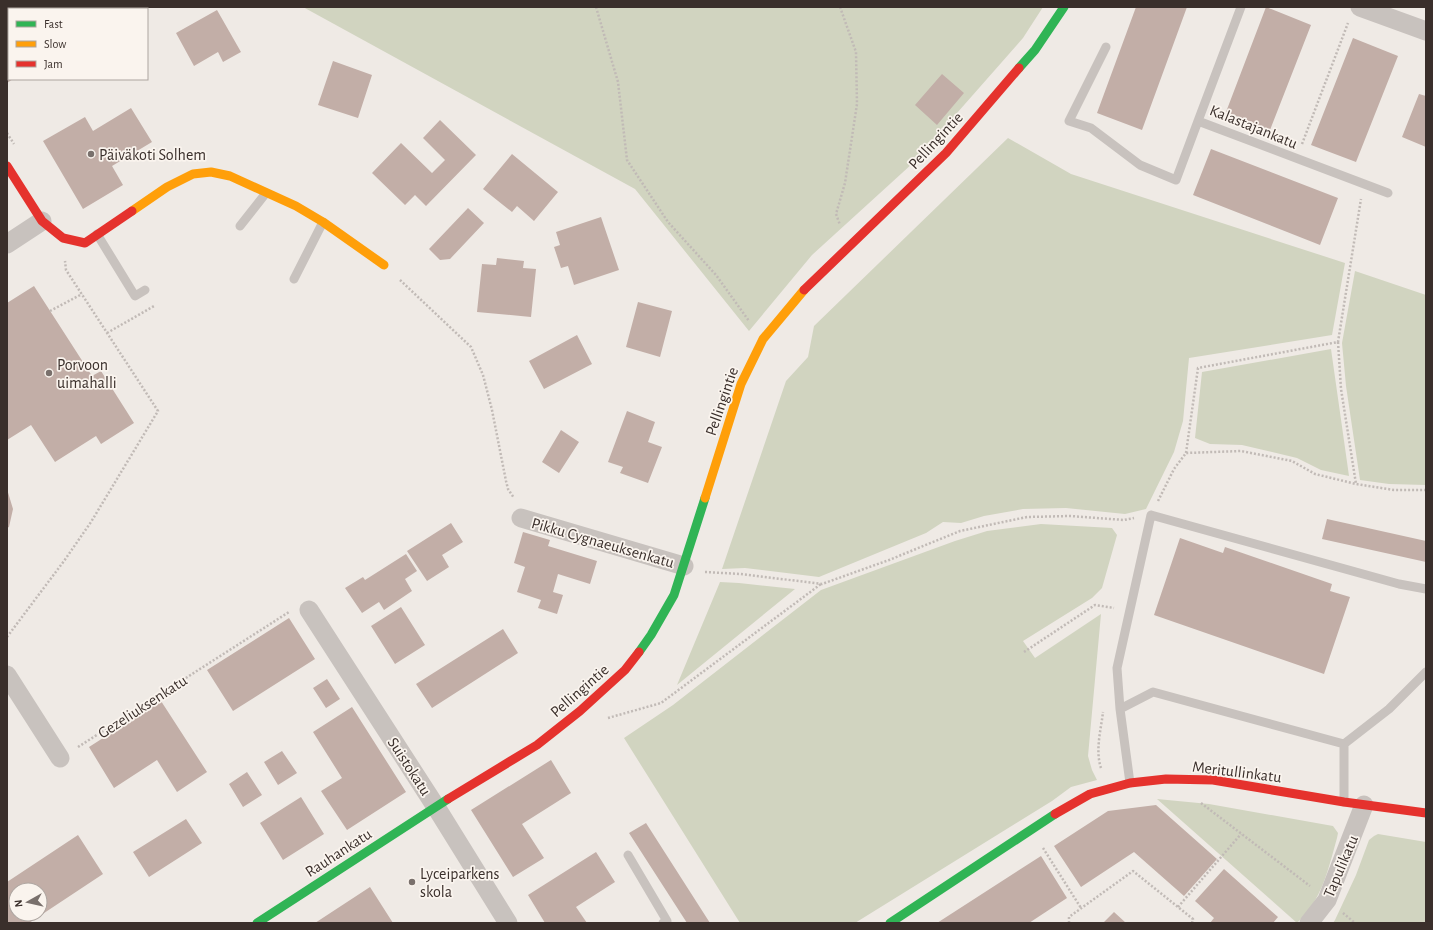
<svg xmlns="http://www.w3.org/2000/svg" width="1433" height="930" font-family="'Alegreya Sans',sans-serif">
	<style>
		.green { fill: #d1d4c0 }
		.building { fill: #c2aea7; fill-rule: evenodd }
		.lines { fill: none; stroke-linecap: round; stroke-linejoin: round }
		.path { stroke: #c1bab6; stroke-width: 2.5; stroke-dasharray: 2 2; stroke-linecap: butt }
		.lane { stroke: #c8c2be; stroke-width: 9 }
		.street { stroke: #c8c2be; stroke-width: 19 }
		.fast { stroke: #30b455; stroke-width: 9 }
		.slow { stroke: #ff9f0a; stroke-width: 9 }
		.jam { stroke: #e5322d; stroke-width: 9 }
		.poi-dot { fill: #79706c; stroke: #faf4ee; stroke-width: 1.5 }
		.labels { text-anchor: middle; stroke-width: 3.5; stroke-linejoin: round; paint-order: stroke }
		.street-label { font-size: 16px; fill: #3a2f2b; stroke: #faf4ee }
		.poi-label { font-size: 16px; fill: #3a2f2b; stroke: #faf4ee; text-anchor: start }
	</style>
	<rect width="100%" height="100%" fill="#efeae5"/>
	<!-- green -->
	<path class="green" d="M 303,7 L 1043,7 L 1023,38 L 913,163 L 812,255 L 749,331 L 635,189 Z
		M 1008,138 L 1071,174 L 1345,263 L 1332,335 L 1189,358 L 1183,421 L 1174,452 L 1146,509 L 1125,514 L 1066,508 L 1023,509 L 984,516 L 961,523 L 943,522 L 926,533 L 819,577 L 745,568 L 722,569 L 786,381 L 808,357 L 814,326 Z
		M 1355,271 L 1426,295 L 1426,485 L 1389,484 L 1360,480 L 1346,386 L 1342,343 Z
		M 1331,349 L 1349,476 L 1321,470 L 1297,458 L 1242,445 L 1210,444 L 1195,438 L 1202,372 Z
		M 1041,524 L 1112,528 L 1117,535 L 1102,588 L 1092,598 L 1023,641 L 1035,658 L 1101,614 L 1088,756 L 1092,770 L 1097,780 L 1071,787 L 1052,801 L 855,923 L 740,923 L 624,738 L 673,705 L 821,590 L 955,541 L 987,531 Z
		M 720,582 L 739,583 L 795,589 L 677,685 Z
		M 1157,799 L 1209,804 L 1333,826 L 1338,833 L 1337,838 C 1328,870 1322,900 1297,923 Z
		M 1378,834 L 1426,842 L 1426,923 L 1333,923 L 1335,920 L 1356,875 L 1369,840 L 1374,836 Z"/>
	<!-- building -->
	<path class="building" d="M 1136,7 L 1187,7 L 1142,130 L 1097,113 Z
		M 1266,7 L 1311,25 L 1270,130 L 1226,112 Z
		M 217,10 L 241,52 L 223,62 L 218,52 L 194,66 L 176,33 Z
		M 9,26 L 9,79 L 13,79 L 7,83 L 7,27 Z
		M 1353,38 L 1398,56 L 1356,162 L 1311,145 Z
		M 333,61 L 372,75 L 358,118 L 318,105 Z
		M 942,74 L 964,93 L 937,125 L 915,105 Z
		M 1419,94 L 1426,96 L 1426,147 L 1402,137 Z
		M 131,108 L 152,142 L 112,166 L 123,185 L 83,209 L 43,141 L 85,117 L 93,131 Z
		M 440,120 L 476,155 L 426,206 L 415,195 L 405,205 L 372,173 L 401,143 L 432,173 L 445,160 L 423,138 Z
		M 1211,149 L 1338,198 L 1320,245 L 1193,195 Z
		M 512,154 L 558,192 L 534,221 L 517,206 L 512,212 L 483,189 Z
		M 468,208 L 484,223 L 450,259 L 440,260 L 429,249 Z
		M 601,217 L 619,270 L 574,285 L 568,266 L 561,268 L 554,247 L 560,245 L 556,232 Z
		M 497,258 L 524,261 L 523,268 L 536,269 L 531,317 L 477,312 L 482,264 L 496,265 Z
		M 34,286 L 92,376 L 101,371 L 134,423 L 101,444 L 96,436 L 55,462 L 31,425 L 7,440 L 7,303 Z
		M 638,302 L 672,311 L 660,357 L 626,347 Z
		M 577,335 L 592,364 L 544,389 L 529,361 Z
		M 627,411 L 655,422 L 648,442 L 662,447 L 648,483 L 620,473 L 623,467 L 608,462 Z
		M 561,430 L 579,442 L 559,473 L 542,462 Z
		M 7,489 L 13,509 L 9,527 L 7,528 Z
		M 1327,519 L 1426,541 L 1426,562 L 1322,539 Z
		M 451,523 L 463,542 L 442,555 L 449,567 L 427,581 L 407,551 Z
		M 523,532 L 550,540 L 548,546 L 597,561 L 590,584 L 558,574 L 553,592 L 563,595 L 557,614 L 538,608 L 541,600 L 517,592 L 525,567 L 514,563 Z
		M 1180,538 L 1223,553 L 1225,547 L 1332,584 L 1330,591 L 1350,597 L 1324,674 L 1154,615 Z
		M 406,554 L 417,571 L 405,579 L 412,591 L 384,610 L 379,602 L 362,613 L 345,588 L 363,577 L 365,580 Z
		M 401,607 L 425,645 L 395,664 L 371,626 Z
		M 289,618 L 315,659 L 233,711 L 207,670 Z
		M 503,629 L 518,653 L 432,708 L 416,684 Z
		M 327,679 L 340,699 L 326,708 L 313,688 Z
		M 161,701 L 207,772 L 177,792 L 157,760 L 114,788 L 89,747 Z
		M 352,707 L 406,792 L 347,830 L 321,791 L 342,778 L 313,732 Z
		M 282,751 L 297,773 L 278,785 L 264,762 Z
		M 551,760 L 571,793 L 522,824 L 544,858 L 513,877 L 471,810 Z
		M 247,772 L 262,795 L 243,807 L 229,784 Z
		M 301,797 L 324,834 L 283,860 L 260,823 Z
		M 1156,805 L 1217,859 L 1184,896 L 1134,852 L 1081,887 L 1054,846 L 1108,811 Z
		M 186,819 L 202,843 L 149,877 L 133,852 Z
		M 646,823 L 710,923 L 687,923 L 629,833 Z
		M 78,835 L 103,874 L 29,923 L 7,923 L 7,882 ZM 16,890 L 40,890 L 40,914 L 16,914 Z
		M 596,852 L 615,882 L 576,907 L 587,923 L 545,923 L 528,895 Z
		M 1041,856 L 1067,898 L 1029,923 L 937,923 Z
		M 1224,869 L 1278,917 L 1273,923 L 1210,923 L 1214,918 L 1195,901 Z
		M 370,887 L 393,923 L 315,923 Z
		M 1114,912 L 1126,923 L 1103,923 Z"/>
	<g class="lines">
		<!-- path -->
		<path class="path" d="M 596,7 L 618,82 L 627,160 L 668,222 L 716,275 L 749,321
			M 840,7 L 856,52 L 857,104 L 845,183 L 836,214 L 840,225
			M 7,133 L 14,144
			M 1302,144 L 1348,23
			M 400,280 L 471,347 L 483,375 L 492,410 L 506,481 L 508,489 L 514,498
			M 50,311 L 82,294
			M 107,333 L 154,306
			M 1338,342 L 1341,389 L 1356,484
			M 1186,453 L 1198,368 L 1338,342 L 1361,199
			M 1158,501 L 1174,469 L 1186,453 L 1241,451 L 1292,461 L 1315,474 L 1356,484 L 1394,490 L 1426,490
			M 705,572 L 741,574 L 822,584 L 889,560 L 960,531 L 1027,517 L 1070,516 L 1124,520 L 1134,518
			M 7,637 L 64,561 L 91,522 L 158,411 L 66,270 L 65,261
			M 1024,652 L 1095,605 L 1114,608
			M 608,718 L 661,703 L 821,584
			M 78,747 L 289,612
			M 1101,768 C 1095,750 1101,730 1103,712
			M 1201,803 L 1310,886
			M 1043,848 L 1081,908
			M 1178,907 L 1241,834
			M 1343,913 L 1355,923
			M 1069,923 L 1069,917 L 1133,871 L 1193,919 L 1192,923"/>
		<!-- lane -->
		<path class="lane" d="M 1241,7 L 1198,121 L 1388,193
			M 1106,47 L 1069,121 L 1091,128 L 1140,165 L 1176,180 L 1198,121
			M 240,226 L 266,193
			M 97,234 L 135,296 L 145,290
			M 294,279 L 323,222
			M 1120,709 L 1153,692 L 1344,744 L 1344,802
			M 1344,744 L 1389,709 L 1426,672
			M 1130,783 L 1120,709 L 1117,668 L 1151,515 L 1399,584 L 1426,589
			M 628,855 L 667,921 L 663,923"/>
		<!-- street -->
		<path class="street" d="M 1360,7 L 1426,31
			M 7,244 L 42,221
			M 521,518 L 684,566
			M 309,610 L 436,807 L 508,923
			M 7,675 L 60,758
			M 1309,923 L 1327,900 L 1364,805"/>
		<!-- fast -->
		<path class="fast" d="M 1019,68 L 1035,50 L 1064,7
			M 639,652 L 651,635 L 674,595 L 705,498
			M 257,923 L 448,799
			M 890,923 L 1055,814"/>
		<!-- slow -->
		<path class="slow" d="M 132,211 L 167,187 L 193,174 L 211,172 L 230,176 L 296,206 L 323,222 L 384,265
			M 705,498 L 741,384 L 763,339 L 804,290"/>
		<!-- jam -->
		<path class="jam" d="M 7,166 L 42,221 L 63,238 L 85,243 L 132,211
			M 804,290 L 946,153 L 1019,68
			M 448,799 L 537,745 L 580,711 L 625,670 L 639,652
			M 1055,814 L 1090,794 L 1130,783 L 1166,779 L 1213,780 L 1344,802 L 1426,813"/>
	</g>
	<!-- markers -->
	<g class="poi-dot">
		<circle cx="91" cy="154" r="4"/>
		<circle cx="49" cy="373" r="4"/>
		<circle cx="412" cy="882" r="4"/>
	</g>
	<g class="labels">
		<!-- street labels -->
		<g class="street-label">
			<text transform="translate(1254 126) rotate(22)" y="6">Kalastajankatu</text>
			<text transform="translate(935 140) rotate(-47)" y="6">Pellingintie</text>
			<text transform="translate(721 401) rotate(-71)" y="6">Pellingintie</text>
			<text transform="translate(603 542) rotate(16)" y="6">Pikku Cygnaeuksenkatu</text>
			<text transform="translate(579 690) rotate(-41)" y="6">Pellingintie</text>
			<text transform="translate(142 706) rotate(-33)" y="6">Gezeliuksenkatu</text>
			<text transform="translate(410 766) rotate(57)" y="6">Suistokatu</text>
			<text transform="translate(1237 771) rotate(7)" y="6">Meritullinkatu</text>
			<text transform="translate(338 852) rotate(-33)" y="6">Rauhankatu</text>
			<text transform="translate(1340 866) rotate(-67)" y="6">Tapulikatu</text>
		</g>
		<!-- poi labels -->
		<g class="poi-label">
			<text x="99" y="160">Päiväkoti Solhem</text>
			<text x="57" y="370">Porvoon<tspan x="57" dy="18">uimahalli</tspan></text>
			<text x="420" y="879">Lyceiparkens<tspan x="420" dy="18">skola</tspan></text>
		</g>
	</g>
	<!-- border -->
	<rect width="1433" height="930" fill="none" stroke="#3a2f2b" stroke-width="16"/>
	<!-- legend -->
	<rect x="8" y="8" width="140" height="72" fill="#faf4ee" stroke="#ada5a0"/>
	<rect x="16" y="21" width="20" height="6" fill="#30b455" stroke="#ada5a0"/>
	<text x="44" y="28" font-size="12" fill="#3a2f2b">Fast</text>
	<rect x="16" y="41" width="20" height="6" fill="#ff9f0a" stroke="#ada5a0"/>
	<text x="44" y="48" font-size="12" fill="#3a2f2b">Slow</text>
	<rect x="16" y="61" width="20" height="6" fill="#e5322d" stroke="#ada5a0"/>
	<text x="44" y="68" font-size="12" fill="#3a2f2b">Jam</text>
	<!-- north arrow -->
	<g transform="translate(28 902) rotate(262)"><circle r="19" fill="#faf4ee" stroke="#ada5a0"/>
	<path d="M0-3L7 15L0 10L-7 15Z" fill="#79706c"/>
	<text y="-6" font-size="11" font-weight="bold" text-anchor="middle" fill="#3a2f2b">N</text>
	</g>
</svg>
